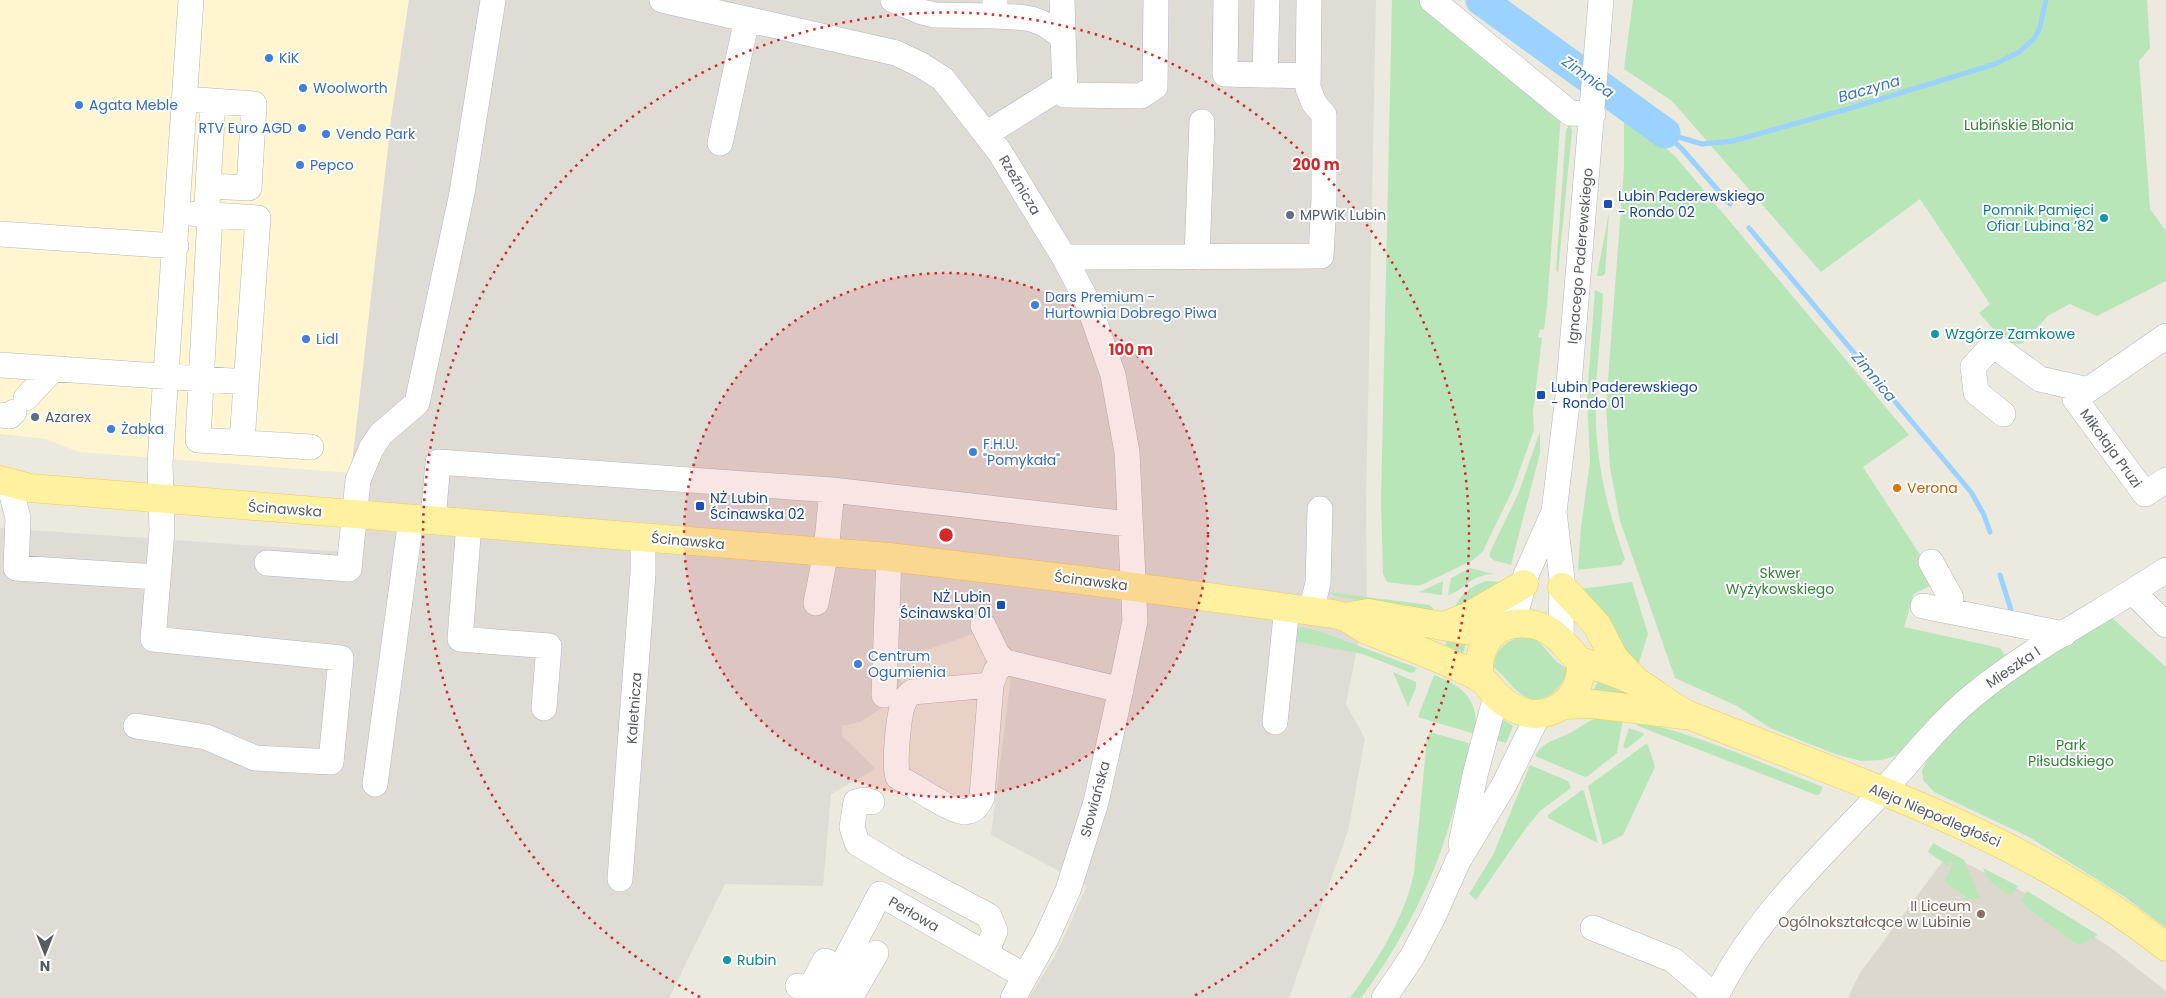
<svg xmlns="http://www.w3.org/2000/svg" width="2166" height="998" font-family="Poppins,sans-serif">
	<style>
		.commercial { fill: #fff5d0 }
		.industrial { fill: #dfdcd6 }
		.education { fill: #dcd8cd }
		.green { fill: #b9e6b9 }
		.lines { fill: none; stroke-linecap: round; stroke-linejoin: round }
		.stream { stroke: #9bd2ff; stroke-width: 5 }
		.river { stroke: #9bd2ff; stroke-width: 31 }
		.minor-casing { stroke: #b5b7bd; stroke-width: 26 }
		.major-casing { stroke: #f7ca4c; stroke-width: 29 }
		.minor { stroke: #fff; stroke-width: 25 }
		.major { stroke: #fff1a0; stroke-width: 28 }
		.ring { fill: none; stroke: #d62828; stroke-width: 2.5; stroke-dasharray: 2.5 5 }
		.shop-dot { fill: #3f7fe0; stroke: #fff; stroke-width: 2 }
		.transit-dot { fill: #1a4fb4; stroke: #fff; stroke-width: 2 }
		.service-dot { fill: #5c6f8a; stroke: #fff; stroke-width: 2 }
		.culture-dot { fill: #0f9aa8; stroke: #fff; stroke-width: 2 }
		.food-dot { fill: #e8710a; stroke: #fff; stroke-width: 2 }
		.education-dot { fill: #8d6e63; stroke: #fff; stroke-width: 2 }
		.labels { text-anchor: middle; stroke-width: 4; stroke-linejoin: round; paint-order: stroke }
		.shop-label { font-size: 14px; fill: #366cbe; stroke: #fff; text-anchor: start }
		.park-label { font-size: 14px; fill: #318736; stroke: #fff }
		.street-label { font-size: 14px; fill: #585c61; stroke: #fff }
		.transit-label { font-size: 14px; fill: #164399; stroke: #fff; text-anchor: start }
		.culture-label { font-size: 14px; fill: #0d838f; stroke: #fff; text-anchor: start }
		.service-label { font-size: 14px; fill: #4e5e75; stroke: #fff; text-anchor: start }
		.food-label { font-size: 14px; fill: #c56008; stroke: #fff; text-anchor: start }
		.education-label { font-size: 14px; fill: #785e54; stroke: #fff; text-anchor: end }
		.water-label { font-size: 15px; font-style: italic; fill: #3777be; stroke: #fff }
		.centre { fill: #d62828; stroke: #fff; stroke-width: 2.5 }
		.ring-label { font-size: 15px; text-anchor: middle; font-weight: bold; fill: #d62828; stroke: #fff; stroke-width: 4; stroke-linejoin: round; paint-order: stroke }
	</style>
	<rect width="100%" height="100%" fill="#ece9de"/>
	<!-- commercial -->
	<path class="commercial" d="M 0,0 L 409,0 L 392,113 L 351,473 L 79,452 L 46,439 L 0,434 Z"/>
	<!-- industrial -->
	<path class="industrial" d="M 409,0 L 1376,0 L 1366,504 L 1367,597 L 1346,704 L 1365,739 L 1348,831 L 1289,998 L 1029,998 L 1056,954 L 1087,886 L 991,835 L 1011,677 L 992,665 L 974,634 L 896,660 L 902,685 L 887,705 L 860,722 L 842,726 L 842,736 L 876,769 L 831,794 L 823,886 L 725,884 L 669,998 L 0,998 L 0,528 L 346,552 L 351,473 L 392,113 Z"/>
	<!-- education -->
	<path class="education" d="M 1948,854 L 2029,895 L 2110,947 L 2166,991 L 2166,998 L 1848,998 L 1860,973 Z"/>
	<!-- green -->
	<path class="green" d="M 1392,0 L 1424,0 L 1561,114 L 1547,306 L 1544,330 L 1540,329 L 1538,337 L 1542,338 L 1533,412 L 1534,430 L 1513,489 L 1483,551 L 1473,560 L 1419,586 L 1387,582 L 1383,574 L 1381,500 Z
		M 1633,0 L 2147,0 L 2150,48 L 2139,61 L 2150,209 L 2166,231 L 2166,281 L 2097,316 L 2070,304 L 2049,315 L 2021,344 L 2005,342 L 1979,313 L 1990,304 L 1920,199 L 1821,272 L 1672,101 L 1624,69 Z
		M 1624,117 L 1649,134 L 1675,156 L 1909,435 L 1863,467 L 1928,567 L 1934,584 L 1914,594 L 1904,627 L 2000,648 L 2008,659 L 1895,756 L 1882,760 L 1861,761 L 1835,754 L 1770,728 L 1737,706 L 1675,678 L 1620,521 L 1610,467 L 1606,406 L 1624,168 Z
		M 1570,123 L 1572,131 L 1558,273 L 1556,270 L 1566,130 Z
		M 1609,212 L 1605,274 L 1602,276 L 1597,276 Z
		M 1595,290 L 1603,294 C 1602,330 1596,366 1596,402 C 1594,457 1607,508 1625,559 L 1621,565 L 1578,570 L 1581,527 L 1590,462 L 1587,397 Z
		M 1540,431 L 1540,453 L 1511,565 L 1493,560 L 1490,557 L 1490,552 L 1519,492 Z
		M 1470,568 L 1494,574 C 1468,575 1466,590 1448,595 L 1451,578 Z
		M 1443,581 L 1442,595 L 1419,592 Z
		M 1486,581 L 1502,582 L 1452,615 C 1457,597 1468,587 1486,581 Z
		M 1632,582 L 1648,634 L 1638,665 L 1629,661 L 1581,589 Z
		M 1328,592 L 1429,605 L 1433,608 L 1433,614 L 1335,596 Z
		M 2110,616 L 2166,667 L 2166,928 L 2125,897 L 2031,838 L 1934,792 L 1923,780 L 1922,771 L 1929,755 L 1985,697 Z
		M 1301,627 L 1322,632 L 1417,668 L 1414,672 L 1411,673 L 1363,654 L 1288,640 L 1297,628 Z
		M 1447,638 L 1466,642 L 1463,654 L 1445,648 Z
		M 1517,638 C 1541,635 1543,649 1557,662 C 1561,665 1565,667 1568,669 C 1563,689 1541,709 1521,694 C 1510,686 1504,674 1493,667 C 1495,652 1503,643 1517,638 Z
		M 1393,672 L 1416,682 L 1416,687 L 1408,707 Z
		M 1434,675 C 1463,686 1480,700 1475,734 L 1418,717 Z
		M 1598,681 L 1628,693 L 1626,699 L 1593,691 Z
		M 1601,717 L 1623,719 L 1617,753 L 1588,776 L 1585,777 L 1535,756 C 1543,742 1555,740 1568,734 C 1580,728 1588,720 1601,717 Z
		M 1504,720 L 1513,726 L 1506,743 L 1496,740 L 1502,721 Z
		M 1634,721 C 1700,734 1762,764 1823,787 L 1820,794 L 1816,795 L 1638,726 Z
		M 1629,728 L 1643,733 L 1644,735 L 1626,749 L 1623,747 Z
		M 1433,733 L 1472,744 C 1462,780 1453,816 1441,851 C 1422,903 1394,953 1361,998 L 1350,998 C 1377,961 1404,919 1414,873 L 1427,738 L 1429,734 Z
		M 1646,744 L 1648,745 L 1655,767 L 1623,835 L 1603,845 L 1588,786 Z
		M 1530,765 L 1568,781 L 1571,788 L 1540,811 L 1526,828 L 1476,900 L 1469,894 L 1493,855 Z
		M 1582,790 L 1584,791 L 1598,843 L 1548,818 L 1548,815 Z
		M 1933,843 L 1964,860 L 1980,898 L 1963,900 L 1965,896 L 1944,881 L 1953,864 L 1950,861 L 1948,866 L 1928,852 Z
		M 1983,868 L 2018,886 L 2011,896 C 1999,888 1987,882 1983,868 Z
		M 2027,891 L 2098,935 L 2078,945 L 2026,907 L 2027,906 L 2021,901 Z"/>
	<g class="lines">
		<!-- stream -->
		<path class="stream" d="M 1665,133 L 1702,144 L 1733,141 L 1851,108 L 1995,64 L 2019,52 L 2034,39 L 2040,27 L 2046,0
			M 1669,137 L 1682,149 L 1730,204
			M 1749,228 L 1971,492 L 1984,515 L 1990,532
			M 2000,575 L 2011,610"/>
		<!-- river -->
		<path class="river" d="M 1481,0 L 1665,133"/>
		<defs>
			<path id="minor" d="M 662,0 L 896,53 L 921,65 L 943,79 L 999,151 L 1064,257 L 1088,303 L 1113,375 L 1127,452 L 1135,621 L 1116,712 L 1096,802 L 1068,890 L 1046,939 L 1013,998
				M 893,0 L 922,12 L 935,15 L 995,16 L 995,0
				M 1062,0 L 1065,95 L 1141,96 L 1155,87 L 1156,0
				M 1226,0 L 1225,74 L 1307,76
				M 1432,0 L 1570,113 L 1593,114
				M 995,16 C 1025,17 1040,16 1063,38
				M 1265,75 L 1267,0
				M 185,99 L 213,101 L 207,205 L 210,215 L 198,440 L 311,447
				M 986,134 L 1064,85
				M 720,143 L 747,19
				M 208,186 L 249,188 L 254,104 L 213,101
				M 195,214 L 258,218 L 242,442
				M 0,234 L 176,246
				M 1064,257 L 1321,256 L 1324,199 L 1324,115 L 1314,103 L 1308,88 L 1309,0
				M 1197,257 L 1202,122
				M 2166,336 L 2075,399 L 2145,494 L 2166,480
				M 0,365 L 246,382
				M 26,398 L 53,369
				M 2003,414 L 1976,392 L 1973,367 L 1993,345 L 2040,379 L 2088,390
				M 0,415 L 10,416 L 14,412
				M 12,495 L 18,518 L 16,568 L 157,577
				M 433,521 L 438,462 L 832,490 L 1129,524
				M 469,524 L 460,639 L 549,646 L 544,708
				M 1931,562 L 1951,598 L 1948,611
				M 267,563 L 349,569 L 358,480 L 371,449 L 381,434 L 417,403 L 462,193 L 493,0
				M 2133,592 L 2166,625
				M 816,603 L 826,552 L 832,490
				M 1923,606 L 2064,634
				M 1311,611 L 1318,583 L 1320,509
				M 1513,623 L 1526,575 L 1554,512
				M 983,625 L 997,654 L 1005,662 L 1121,690
				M 1561,638 L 1562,579 L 1554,512 L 1568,396 L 1601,0
				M 991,685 L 912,692 C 910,694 906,697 905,700 C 898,712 894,765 898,777 C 910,784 921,791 933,798 C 949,807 971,824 982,797 L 991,685 L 996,671 L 1005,662
				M 884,695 L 889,557
				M 1275,722 L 1287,607
				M 136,726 L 206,737 L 255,758 L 331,762 L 341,658 L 153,639 L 162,531 L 160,463 L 191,0
				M 375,784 L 411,519
				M 872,802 L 865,800 L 856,802 L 852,827 L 857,843 L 895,866 L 989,916 L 995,931 L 986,954
				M 1461,844 L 1475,775 L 1496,696
				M 620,879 L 643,573 L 643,537
				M 1593,928 L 1673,960 L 1715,996
				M 834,981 L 854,991 L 876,953
				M 798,986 L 809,991 L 825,961 L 841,969
				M 825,998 L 880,894 L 1025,976
				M 1384,998 L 1412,957 L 1434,915 L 1458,861 L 1504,785 L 1539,713
				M 1715,998 C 1754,918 1821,857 1881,793 C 1911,760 1940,722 1975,694 C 2034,646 2103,612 2166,570"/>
			<path id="major" d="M 0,480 L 30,488 L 889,557 L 1089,581 L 1311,611 C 1322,613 1335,613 1345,617 C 1354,621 1362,629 1371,632 C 1400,643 1428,653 1456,666 C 1463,670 1472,673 1480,678 C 1488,683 1491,691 1498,697 C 1505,703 1515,710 1524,712 C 1545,719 1569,706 1577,686 C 1580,678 1584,665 1577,658 C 1562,643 1554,627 1529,624 C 1493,620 1477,645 1479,678
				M 1562,587 L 1597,625 L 1614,658 L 1634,679
				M 1345,617 L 1368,613 L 1465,630 L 1494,633
				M 1446,625 L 1467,617 L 1524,584
				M 1580,661 C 1600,668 1622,674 1640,684 C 1657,694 1673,709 1691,716 C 1857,782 2024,835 2166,947
				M 1563,705 L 1594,704 L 1684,715"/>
		</defs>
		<!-- minor casing -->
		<use href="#minor" class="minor-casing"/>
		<!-- major casing -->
		<use href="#major" class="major-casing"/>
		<!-- minor -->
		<use href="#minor" class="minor"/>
		<!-- major -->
		<use href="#major" class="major"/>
	</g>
	<!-- distance rings -->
	<circle cx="946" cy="535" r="262" fill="#d62828" fill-opacity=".12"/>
	<g class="ring">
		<circle cx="946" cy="535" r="262"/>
		<path d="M700 997A523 523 0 1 1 1192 997"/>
	</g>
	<!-- markers -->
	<g class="shop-dot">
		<circle cx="269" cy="58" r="5"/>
		<circle cx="303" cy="88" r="5"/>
		<circle cx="79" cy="105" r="5"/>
		<circle cx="302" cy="128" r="5"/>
		<circle cx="326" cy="134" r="5"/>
		<circle cx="300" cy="165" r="5"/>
		<circle cx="1035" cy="305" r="5"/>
		<circle cx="306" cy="339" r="5"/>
		<circle cx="111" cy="429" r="5"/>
		<circle cx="973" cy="452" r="5"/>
		<circle cx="858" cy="664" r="5"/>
	</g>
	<g class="transit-dot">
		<rect x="1603" y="199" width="10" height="10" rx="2.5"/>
		<rect x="1536" y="390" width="10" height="10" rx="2.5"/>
		<rect x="695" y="501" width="10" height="10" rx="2.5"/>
		<rect x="996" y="600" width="10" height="10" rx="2.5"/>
	</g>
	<g class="service-dot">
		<circle cx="1290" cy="215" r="5"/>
		<circle cx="35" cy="417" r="5"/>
	</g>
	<g class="culture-dot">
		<circle cx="2104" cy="218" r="5"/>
		<circle cx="1935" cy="334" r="5"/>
		<circle cx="727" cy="960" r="5"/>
	</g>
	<circle class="food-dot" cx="1897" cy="488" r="5"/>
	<circle class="education-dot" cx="1981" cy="914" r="5"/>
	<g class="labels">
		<!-- shop labels -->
		<g class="shop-label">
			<text x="279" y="63">KiK</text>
			<text x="313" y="93">Woolworth</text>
			<text x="89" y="110">Agata Meble</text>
			<text x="292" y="133" text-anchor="end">RTV Euro AGD</text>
			<text x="336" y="139">Vendo Park</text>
			<text x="310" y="170">Pepco</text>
			<text x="1045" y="302">Dars Premium -<tspan x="1045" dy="16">Hurtownia Dobrego Piwa</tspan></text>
			<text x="316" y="344">Lidl</text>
			<text x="121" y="434">Żabka</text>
			<text x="983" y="449">F.H.U.<tspan x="983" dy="16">"Pomykała"</tspan></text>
			<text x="868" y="661">Centrum<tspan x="868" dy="16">Ogumienia</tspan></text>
		</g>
		<!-- park labels -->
		<g class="park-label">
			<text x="2019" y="130">Lubińskie Błonia</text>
			<text x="1780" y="578">Skwer<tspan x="1780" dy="16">Wyżykowskiego</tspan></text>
			<text x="2071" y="750">Park<tspan x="2071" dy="16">Piłsudskiego</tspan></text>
		</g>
		<!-- street labels -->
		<g class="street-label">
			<text transform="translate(1020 185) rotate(59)" y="5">Rzeźnicza</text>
			<text transform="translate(1580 256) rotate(-85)" y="5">Ignacego Paderewskiego</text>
			<text transform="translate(2111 448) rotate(54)" y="5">Mikołaja Pruzi</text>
			<text transform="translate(285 509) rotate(4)" y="5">Ścinawska</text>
			<text transform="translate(688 541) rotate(5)" y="5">Ścinawska</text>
			<text transform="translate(1091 581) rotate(7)" y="5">Ścinawska</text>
			<text transform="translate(2013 667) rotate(-34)" y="5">Mieszka I</text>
			<text transform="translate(634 708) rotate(-86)" y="5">Kaletnicza</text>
			<text transform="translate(1095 799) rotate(-75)" y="5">Słowiańska</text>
			<text transform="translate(1935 815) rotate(23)" y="5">Aleja Niepodległości</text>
			<text transform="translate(914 914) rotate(30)" y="5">Perłowa</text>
		</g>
		<!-- transit labels -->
		<g class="transit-label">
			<text x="1618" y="201">Lubin Paderewskiego<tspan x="1618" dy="16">- Rondo 02</tspan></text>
			<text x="1551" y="392">Lubin Paderewskiego<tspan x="1551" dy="16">- Rondo 01</tspan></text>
			<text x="710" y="503">NŻ Lubin<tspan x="710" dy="16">Ścinawska 02</tspan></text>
			<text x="991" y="602" text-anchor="end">NŻ Lubin<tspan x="991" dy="16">Ścinawska 01</tspan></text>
		</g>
		<!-- culture labels -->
		<g class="culture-label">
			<text x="2094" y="215" text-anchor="end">Pomnik Pamięci<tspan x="2094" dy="16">Ofiar Lubina ’82</tspan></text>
			<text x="1945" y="339">Wzgórze Zamkowe</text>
			<text x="737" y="965">Rubin</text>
		</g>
		<!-- service labels -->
		<g class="service-label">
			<text x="1300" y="220">MPWiK Lubin</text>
			<text x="45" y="422">Azarex</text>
		</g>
		<!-- food labels -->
		<g class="food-label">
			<text x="1907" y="493">Verona</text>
		</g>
		<!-- education labels -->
		<g class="education-label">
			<text x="1971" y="911">II Liceum<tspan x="1971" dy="16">Ogólnokształcące w Lubinie</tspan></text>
		</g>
		<!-- water labels -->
		<g class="water-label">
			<text transform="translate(1588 77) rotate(36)" y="5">Zimnica</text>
			<text transform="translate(1869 89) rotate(-16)" y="5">Baczyna</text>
			<text transform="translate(1874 377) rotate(50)" y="5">Zimnica</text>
		</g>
	</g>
	<circle cx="946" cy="535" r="8" class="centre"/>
	<g class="ring-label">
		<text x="1316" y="170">200 m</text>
		<text x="1131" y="355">100 m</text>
	</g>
	<!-- north arrow -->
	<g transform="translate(45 953) rotate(180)" stroke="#ffffff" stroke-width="4" paint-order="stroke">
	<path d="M0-4L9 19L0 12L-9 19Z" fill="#585c61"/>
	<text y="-8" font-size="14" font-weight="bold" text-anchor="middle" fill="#585c61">N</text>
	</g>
</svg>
